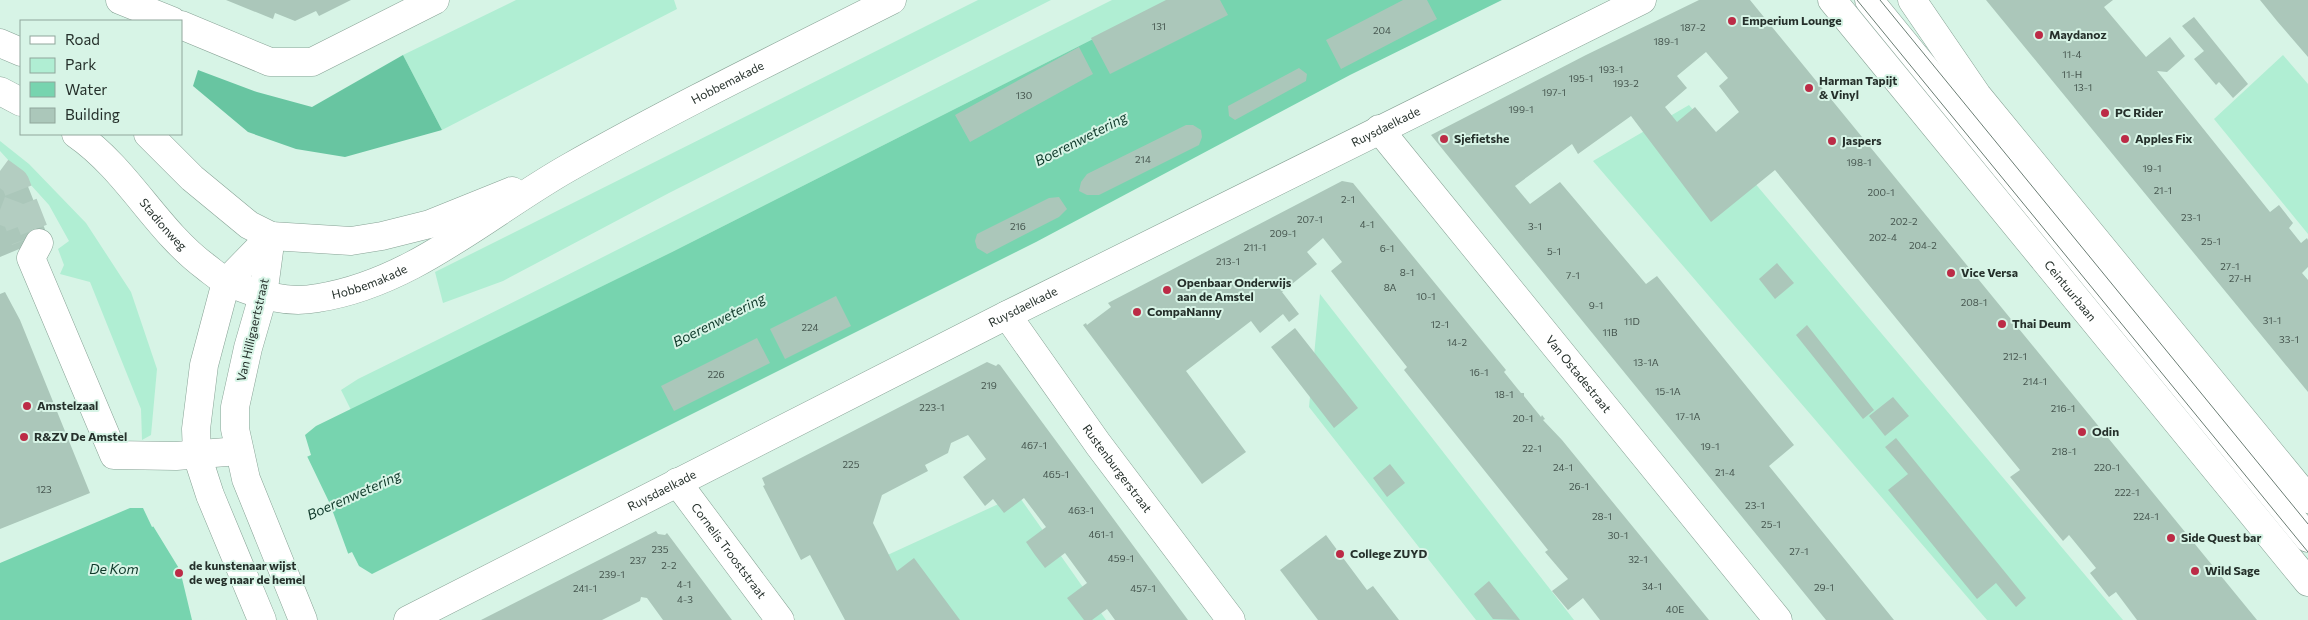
<svg xmlns="http://www.w3.org/2000/svg" width="2308" height="620" font-family="Commissioner,sans-serif">
	<style>
		.green { fill: #b0eed3 }
		.forest { fill: #68c5a1 }
		.water { fill: #77d4af }
		.pier { fill: #d7f4e6 }
		.building { fill: #abc7ba; fill-rule: evenodd }
		.lines { fill: none; stroke-linecap: round; stroke-linejoin: round }
		.minor-tunnel { stroke: #b3cdc1; stroke-width: 28; stroke-dasharray: 28 14; stroke-linecap: butt }
		.minor-casing { stroke: #87a295; stroke-width: 29 }
		.major-casing { stroke: #87a295; stroke-width: 29 }
		.minor { stroke: #fff; stroke-width: 28 }
		.major { stroke: #fff; stroke-width: 28 }
		.tram { stroke: #6b7d74; stroke-width: 1 }
		.poi-dot { fill: #bc2b46; stroke: #d7f4e6; stroke-width: 2 }
		.labels { text-anchor: middle; stroke-width: 4; stroke-linejoin: round; paint-order: stroke }
		.number-label { font-size: 10px; fill: #46564f }
		.poi-label { font-size: 12px; font-weight: bold; fill: #25302b; stroke: #d7f4e6; text-anchor: start }
		.street-label { font-size: 12px; fill: #25302b; stroke: #d7f4e6 }
		.water-label { font-size: 14px; font-style: italic; fill: #0f392a; stroke: #d7f4e6 }
	</style>
	<rect width="100%" height="100%" fill="#d7f4e6"/>
	<!-- green -->
	<path class="green" d="M 516,0 L 674,0 L 677,9 L 442,130 L 403,55 Z
		M 978,0 L 1051,0 L 669,193 L 503,281 L 443,303 L 435,272 Z
		M 1112,0 L 1170,0 L 672,252 L 351,410 L 341,390 L 358,379 C 611,255 861,125 1112,0 Z
		M 2283,55 L 2308,84 L 2308,234 L 2214,119 Z
		M 1689,105 L 2123,620 L 1987,620 L 1593,161 Z
		M 0,141 L 29,164 L 86,223 L 131,292 L 157,369 L 151,435 L 142,440 L 141,409 L 90,282 L 60,274 L 64,265 L 58,249 L 69,241 L 49,205 L 0,151 Z
		M 1320,294 L 1574,620 L 1476,620 L 1309,407 Z
		M 1018,495 L 1106,620 L 926,620 L 881,558 Z"/>
	<!-- forest -->
	<path class="forest" d="M 403,55 L 442,130 L 345,157 L 296,149 L 248,132 L 193,86 L 198,70 L 257,92 L 312,107 Z"/>
	<!-- water -->
	<path class="water" d="M 1170,0 L 1502,0 L 1350,75 L 1036,242 L 372,574 L 359,566 L 352,552 L 197,620 L 0,620 L 0,563 L 130,508 L 143,508 L 152,527 L 311,455 L 305,435 L 316,426 L 672,252 Z"/>
	<!-- pier -->
	<path class="pier" d="M 306,454 L 330,504 L 349,556 L 203,620 L 192,620 L 180,570 L 150,521 L 153,523 Z"/>
	<!-- building -->
	<path class="building" d="M 226,0 L 351,0 L 319,16 L 316,11 L 295,21 L 275,13 L 273,19 Z
		M 1166,0 L 1220,0 L 1228,15 L 1110,74 L 1091,38 Z
		M 1403,0 L 1427,0 L 1437,19 L 1341,69 L 1326,40 Z
		M 1699,0 L 1750,0 L 2257,620 L 2137,620 L 2116,592 L 2109,597 L 2090,573 L 2096,568 L 2069,535 L 2063,541 L 2010,477 L 2020,470 L 1775,170 L 1711,222 L 1631,116 L 1578,154 L 1572,144 L 1515,186 L 1530,204 L 1560,182 L 1646,284 L 1657,276 L 1794,445 L 1769,466 L 1894,620 L 1826,620 L 1431,135 L 1586,55 ZM 1706,52 L 1728,78 L 1719,86 L 1739,112 L 1716,132 L 1695,107 L 1677,122 L 1665,107 L 1687,88 L 1677,76 Z
		M 1986,0 L 2113,0 L 2104,7 L 2146,57 L 2170,37 L 2185,56 L 2167,72 L 2157,71 L 2270,212 L 2279,205 L 2293,223 L 2289,228 L 2301,243 L 2307,238 L 2308,240 L 2308,267 L 2302,273 L 2308,280 L 2308,392 Z
		M 2260,0 L 2308,0 L 2308,57 L 2277,21 Z
		M 2194,17 L 2248,84 L 2233,98 L 2219,82 L 2216,85 L 2194,59 L 2204,51 L 2182,26 Z
		M 1079,47 L 1093,74 L 970,142 L 955,115 Z
		M 1299,68 L 1307,74 L 1306,81 L 1235,120 L 1229,116 L 1228,106 Z
		M 1186,125 L 1193,125 L 1201,130 L 1202,137 L 1199,145 L 1099,195 L 1087,195 L 1079,191 L 1081,182 L 1087,174 Z
		M 0,171 L 27,184 L 48,237 L 0,257 Z
		M 1342,181 L 1353,183 L 1506,370 L 1504,372 L 1521,393 L 1524,393 L 1524,396 L 1541,417 L 1542,415 L 1545,419 L 1543,420 L 1562,440 L 1709,620 L 1600,620 L 1583,598 L 1568,610 L 1552,591 L 1568,579 L 1545,552 L 1548,550 L 1404,370 L 1407,367 L 1331,271 L 1342,262 L 1323,238 L 1307,252 L 1317,264 L 1282,292 L 1299,314 L 1289,322 L 1283,314 L 1260,333 L 1251,321 L 1186,371 L 1246,452 L 1202,484 L 1083,325 L 1086,323 L 1087,325 L 1111,307 L 1108,303 Z
		M 1059,197 L 1067,209 L 1059,217 L 987,254 L 977,248 L 975,241 L 977,234 L 1049,198 Z
		M 1777,263 L 1794,283 L 1775,299 L 1759,279 Z
		M 5,292 L 20,320 L 90,493 L 0,529 L 0,294 Z
		M 836,296 L 851,326 L 785,359 L 770,329 Z
		M 1807,325 L 1874,410 L 1863,419 L 1796,335 Z
		M 1295,328 L 1358,408 L 1334,428 L 1271,347 Z
		M 757,338 L 770,363 L 674,411 L 661,386 Z
		M 987,362 L 996,366 L 998,364 L 1000,365 L 1188,620 L 1115,620 L 1107,609 L 1092,620 L 1084,620 L 1067,598 L 1087,583 L 1065,553 L 1045,568 L 1035,555 L 1026,542 L 1046,527 L 1024,498 L 1004,513 L 993,499 L 985,506 L 963,477 L 986,459 L 968,435 L 951,443 L 948,453 L 925,465 L 928,471 L 882,495 L 873,523 L 897,571 L 914,558 L 960,620 L 845,620 L 810,555 L 801,560 L 763,486 L 765,485 L 762,478 Z
		M 1893,397 L 1909,416 L 1885,436 L 1869,416 Z
		M 1896,438 L 2026,598 L 2016,607 L 1996,583 L 1977,599 L 1888,490 L 1908,474 L 1885,447 Z
		M 1390,464 L 1405,483 L 1387,497 L 1373,478 Z
		M 656,531 L 658,534 L 665,535 L 667,533 L 732,620 L 663,620 L 647,598 L 641,597 L 640,601 L 602,620 L 481,620 Z
		M 1326,535 L 1367,590 L 1373,586 L 1399,620 L 1318,620 L 1280,570 Z
		M 1489,581 L 1509,606 L 1520,620 L 1493,619 L 1474,594 Z"/>
	<g class="lines">
		<!-- minor-tunnel -->
		<path class="minor-tunnel" d="M 0,171 L 15,182 L 39,243
			M 0,210 L 16,216 L 25,240"/>
		<defs>
			<g id="minor">
				<path d="M 120,0 L 172,21"/>
				<path id="s1" d="M 1832,0 L 2308,582"/>
				<path d="M 1869,0 L 2308,538"/>
				<path d="M 1912,0 L 1977,95 L 2308,499"/>
				<path d="M 181,25 L 270,62 L 312,62 L 435,0"/>
				<path id="s2" d="M 1379,129 L 1778,620"/>
				<path d="M 271,236 L 263,296 L 248,348 L 235,407 L 235,429 L 246,479 L 303,620"/>
				<path d="M 39,243 L 31,258 L 114,455 L 176,456 L 239,451"/>
				<path id="s3" d="M 1007,315 L 1098,444 L 1231,620"/>
				<path id="s4" d="M 677,482 L 780,620"/>
				<path d="M 262,620 L 210,495 L 197,455 L 196,429 L 204,365 L 226,282 L 271,236"/>
				<path id="s5" d="M 408,620 L 1007,315 L 1642,0"/>
			</g>
			<g id="major">
				<path d="M 0,43 L 21,52"/>
				<path d="M 0,91 L 21,102"/>
				<path id="s6" d="M 76,134 C 128,170 156,230 206,267 C 214,273 221,280 230,283 C 259,295 287,304 318,298 C 413,283 487,214 568,168 C 674,108 783,55 892,0"/>
				<path d="M 148,134 L 192,178 L 249,225 L 271,236 L 351,241 L 382,236 L 430,224 L 512,191"/>
			</g>
		</defs>
		<!-- minor casing -->
		<use href="#minor" class="minor-casing"/>
		<!-- major casing -->
		<use href="#major" class="major-casing"/>
		<!-- minor -->
		<use href="#minor" class="minor"/>
		<!-- major -->
		<use href="#major" class="major"/>
		<!-- tram -->
		<path class="tram" d="M 1857,0 L 2308,552
			M 1880,0 L 2308,524"/>
	</g>
	<!-- markers -->
	<g class="poi-dot">
		<circle cx="1732" cy="21" r="5"/>
		<circle cx="2039" cy="35" r="5"/>
		<circle cx="1809" cy="88" r="5"/>
		<circle cx="2105" cy="113" r="5"/>
		<circle cx="1444" cy="139" r="5"/>
		<circle cx="2125" cy="139" r="5"/>
		<circle cx="1832" cy="141" r="5"/>
		<circle cx="1951" cy="273" r="5"/>
		<circle cx="1167" cy="290" r="5"/>
		<circle cx="1137" cy="312" r="5"/>
		<circle cx="2002" cy="324" r="5"/>
		<circle cx="27" cy="406" r="5"/>
		<circle cx="2082" cy="432" r="5"/>
		<circle cx="24" cy="437" r="5"/>
		<circle cx="2171" cy="538" r="5"/>
		<circle cx="1340" cy="554" r="5"/>
		<circle cx="2195" cy="571" r="5"/>
		<circle cx="179" cy="573" r="5"/>
	</g>
	<g class="labels">
		<!-- number labels -->
		<g class="number-label">
			<text x="1159" y="30">131</text>
			<text x="1693" y="31">187-2</text>
			<text x="1382" y="34">204</text>
			<text x="1666" y="45">189-1</text>
			<text x="2072" y="58">11-4</text>
			<text x="1611" y="73">193-1</text>
			<text x="2072" y="78">11-H</text>
			<text x="1581" y="82">195-1</text>
			<text x="1626" y="87">193-2</text>
			<text x="2083" y="91">13-1</text>
			<text x="1554" y="96">197-1</text>
			<text x="1024" y="99">130</text>
			<text x="1521" y="113">199-1</text>
			<text x="1143" y="163">214</text>
			<text x="1859" y="166">198-1</text>
			<text x="2152" y="172">19-1</text>
			<text x="2163" y="194">21-1</text>
			<text x="1881" y="196">200-1</text>
			<text x="1348" y="203">2-1</text>
			<text x="2191" y="221">23-1</text>
			<text x="1310" y="223">207-1</text>
			<text x="1904" y="225">202-2</text>
			<text x="1367" y="228">4-1</text>
			<text x="1018" y="230">216</text>
			<text x="1535" y="230">3-1</text>
			<text x="1283" y="237">209-1</text>
			<text x="1883" y="241">202-4</text>
			<text x="2211" y="245">25-1</text>
			<text x="1923" y="249">204-2</text>
			<text x="1255" y="251">211-1</text>
			<text x="1387" y="252">6-1</text>
			<text x="1554" y="255">5-1</text>
			<text x="1228" y="265">213-1</text>
			<text x="2230" y="270">27-1</text>
			<text x="1407" y="276">8-1</text>
			<text x="1573" y="279">7-1</text>
			<text x="2240" y="282">27-H</text>
			<text x="1390" y="291">8A</text>
			<text x="1426" y="300">10-1</text>
			<text x="1974" y="306">208-1</text>
			<text x="1596" y="309">9-1</text>
			<text x="2272" y="324">31-1</text>
			<text x="1632" y="325">11D</text>
			<text x="1440" y="328">12-1</text>
			<text x="810" y="331">224</text>
			<text x="1610" y="336">11B</text>
			<text x="2289" y="343">33-1</text>
			<text x="1457" y="346">14-2</text>
			<text x="2015" y="360">212-1</text>
			<text x="1646" y="366">13-1A</text>
			<text x="1479" y="376">16-1</text>
			<text x="716" y="378">226</text>
			<text x="2035" y="385">214-1</text>
			<text x="989" y="389">219</text>
			<text x="1668" y="395">15-1A</text>
			<text x="1504" y="398">18-1</text>
			<text x="932" y="411">223-1</text>
			<text x="2063" y="412">216-1</text>
			<text x="1688" y="420">17-1A</text>
			<text x="1523" y="422">20-1</text>
			<text x="1034" y="449">467-1</text>
			<text x="1710" y="450">19-1</text>
			<text x="1532" y="452">22-1</text>
			<text x="2064" y="455">218-1</text>
			<text x="851" y="468">225</text>
			<text x="1563" y="471">24-1</text>
			<text x="2107" y="471">220-1</text>
			<text x="1725" y="476">21-4</text>
			<text x="1056" y="478">465-1</text>
			<text x="1579" y="490">26-1</text>
			<text x="44" y="493">123</text>
			<text x="2127" y="496">222-1</text>
			<text x="1755" y="509">23-1</text>
			<text x="1081" y="514">463-1</text>
			<text x="1602" y="520">28-1</text>
			<text x="2146" y="520">224-1</text>
			<text x="1771" y="528">25-1</text>
			<text x="1101" y="538">461-1</text>
			<text x="1618" y="539">30-1</text>
			<text x="660" y="553">235</text>
			<text x="1799" y="555">27-1</text>
			<text x="1121" y="562">459-1</text>
			<text x="1638" y="563">32-1</text>
			<text x="638" y="564">237</text>
			<text x="669" y="569">2-2</text>
			<text x="612" y="578">239-1</text>
			<text x="684" y="588">4-1</text>
			<text x="1652" y="590">34-1</text>
			<text x="1824" y="591">29-1</text>
			<text x="585" y="592">241-1</text>
			<text x="1143" y="592">457-1</text>
			<text x="685" y="603">4-3</text>
			<text x="1675" y="613">40E</text>
		</g>
		<!-- poi labels -->
		<g class="poi-label">
			<text x="1742" y="25">Emperium Lounge</text>
			<text x="2049" y="39">Maydanoz</text>
			<text x="1819" y="85">Harman Tapijt<tspan x="1819" dy="14">&amp; Vinyl</tspan></text>
			<text x="2115" y="117">PC Rider</text>
			<text x="1454" y="143">Sjefietshe</text>
			<text x="2135" y="143">Apples Fix</text>
			<text x="1842" y="145">Jaspers</text>
			<text x="1961" y="277">Vice Versa</text>
			<text x="1177" y="287">Openbaar Onderwijs<tspan x="1177" dy="14">aan de Amstel</tspan></text>
			<text x="1147" y="316">CompaNanny</text>
			<text x="2012" y="328">Thai Deum</text>
			<text x="37" y="410">Amstelzaal</text>
			<text x="2092" y="436">Odin</text>
			<text x="34" y="441">R&amp;ZV De Amstel</text>
			<text x="2181" y="542">Side Quest bar</text>
			<text x="1350" y="558">College ZUYD</text>
			<text x="189" y="570">de kunstenaar wijst<tspan x="189" dy="14">de weg naar de hemel</tspan></text>
			<text x="2205" y="575">Wild Sage</text>
		</g>
		<!-- street labels -->
		<g class="street-label">
			<text dy="4" stroke="none"><textPath href="#s6" startOffset="771">Hobbemakade</textPath></text>
			<text dy="4" stroke="none"><textPath href="#s5" startOffset="1095">Ruysdaelkade</textPath></text>
			<text dy="4" stroke="none"><textPath href="#s6" startOffset="126">Stadionweg</textPath></text>
			<text dy="4" stroke="none"><textPath href="#s6" startOffset="360">Hobbemakade</textPath></text>
			<text dy="4" stroke="none"><textPath href="#s1" startOffset="376">Ceintuurbaan</textPath></text>
			<text dy="4" stroke="none"><textPath href="#s5" startOffset="690">Ruysdaelkade</textPath></text>
			<text transform="translate(253 330) rotate(-77)" y="4">Van Hilligaertstraat</text>
			<text dy="4" stroke="none"><textPath href="#s2" startOffset="316">Van Ostadestraat</textPath></text>
			<text dy="4" stroke="none"><textPath href="#s3" startOffset="189">Rustenburgerstraat</textPath></text>
			<text dy="4" stroke="none"><textPath href="#s5" startOffset="285">Ruysdaelkade</textPath></text>
			<text dy="4" stroke="none"><textPath href="#s4" startOffset="86">Cornelis Trooststraat</textPath></text>
		</g>
		<!-- water labels -->
		<g class="water-label">
			<text transform="translate(1081 139) rotate(-27)" y="5">Boerenwetering</text>
			<text transform="translate(719 320) rotate(-27)" y="5">Boerenwetering</text>
			<text transform="translate(354 495) rotate(-24)" y="5">Boerenwetering</text>
			<text x="114" y="574">De Kom</text>
		</g>
	</g>
	<!-- legend -->
	<rect x="20" y="20" width="162" height="115" fill="#d7f4e6" stroke="#90a69b"/>
	<rect x="30" y="36" width="25" height="8" fill="#ffffff" stroke="#90a69b"/>
	<text x="65" y="45" font-size="15" fill="#25302b">Road</text>
	<rect x="30" y="58" width="25" height="15" fill="#b0eed3" stroke="#90a69b"/>
	<text x="65" y="70" font-size="15" fill="#25302b">Park</text>
	<rect x="30" y="82" width="25" height="15" fill="#77d4af" stroke="#90a69b"/>
	<text x="65" y="95" font-size="15" fill="#25302b">Water</text>
	<rect x="30" y="108" width="25" height="15" fill="#abc7ba" stroke="#90a69b"/>
	<text x="65" y="120" font-size="15" fill="#25302b">Building</text>
</svg>
